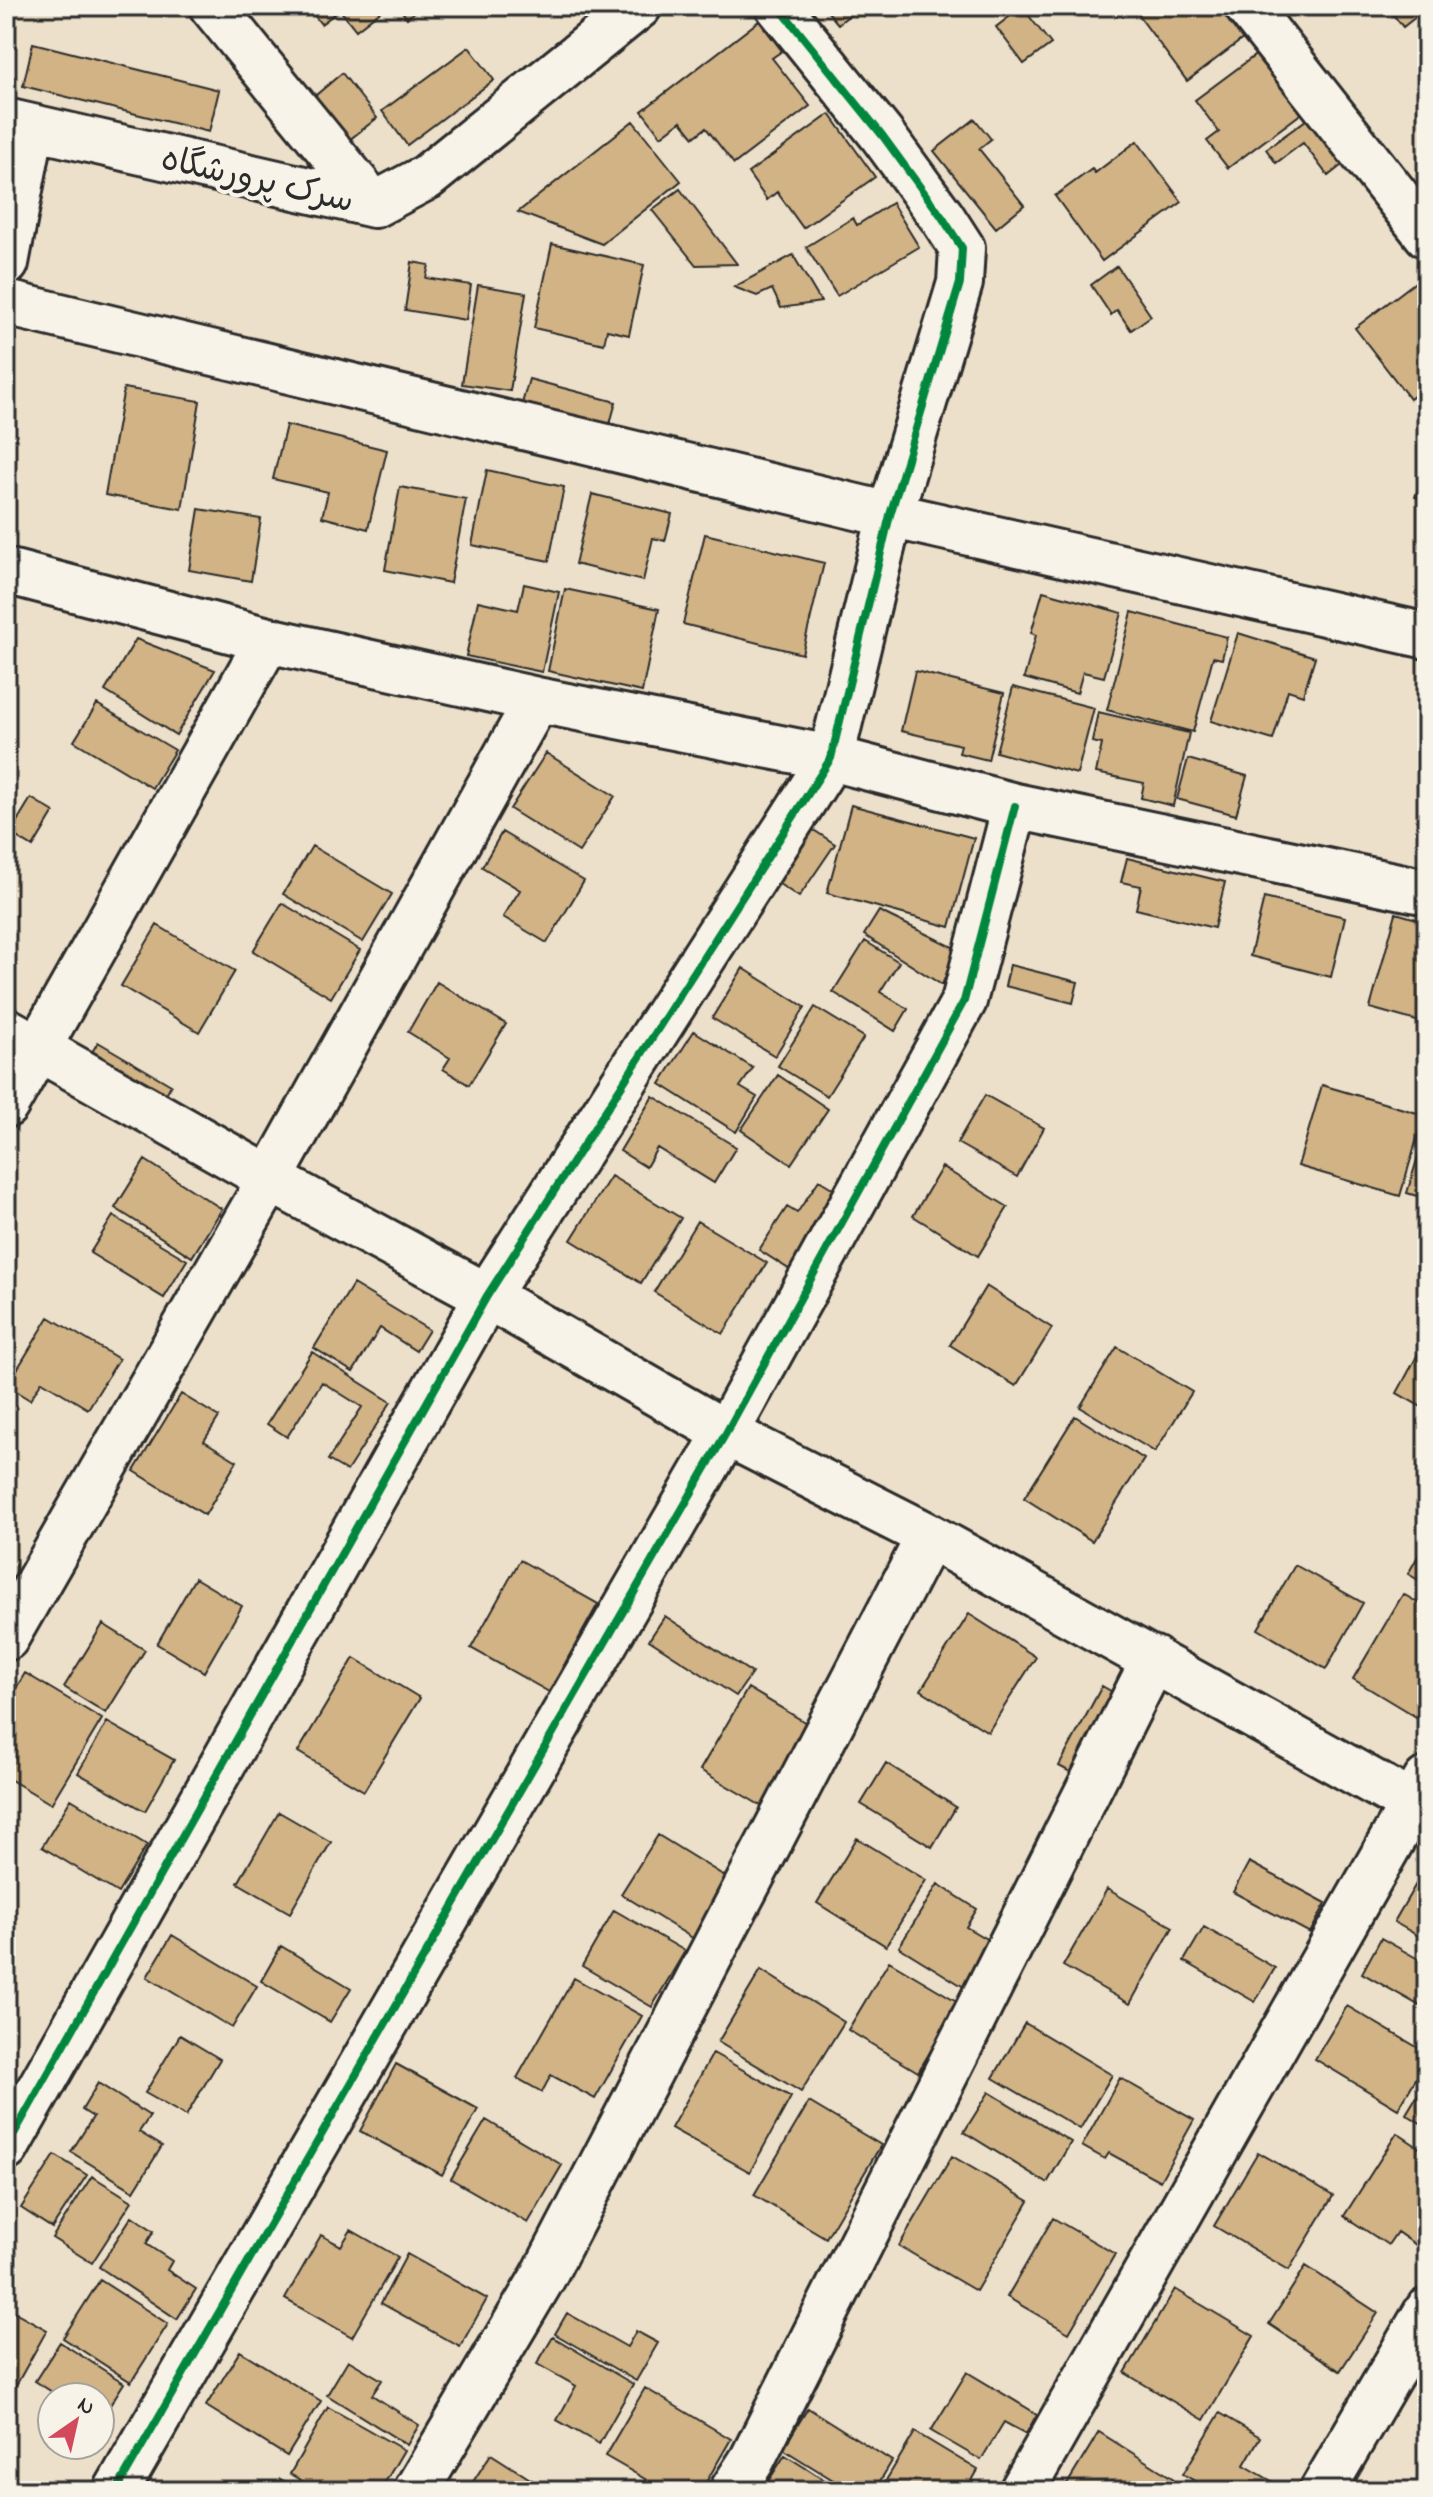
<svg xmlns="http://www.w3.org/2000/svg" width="1433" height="2497" font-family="'Indie Flower','Playpen Sans Arabic',sans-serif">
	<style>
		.building { fill: #d1b385; stroke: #2b2b2b; stroke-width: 2 }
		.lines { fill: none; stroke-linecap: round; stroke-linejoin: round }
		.minor-casing { stroke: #2b2b2b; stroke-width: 50 }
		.minor { stroke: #f7f3e8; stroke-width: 44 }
		.cycleway-casing { stroke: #f7f3e8; stroke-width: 13 }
		.cycleway { stroke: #00873e; stroke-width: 8 }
		.labels { text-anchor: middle; stroke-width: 8; stroke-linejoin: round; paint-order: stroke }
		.street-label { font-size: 34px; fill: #2b2b2b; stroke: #f7f3e8 }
	</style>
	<rect width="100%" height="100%" fill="#ece0ca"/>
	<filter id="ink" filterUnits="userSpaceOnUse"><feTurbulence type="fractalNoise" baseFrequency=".0125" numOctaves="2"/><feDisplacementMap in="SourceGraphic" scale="16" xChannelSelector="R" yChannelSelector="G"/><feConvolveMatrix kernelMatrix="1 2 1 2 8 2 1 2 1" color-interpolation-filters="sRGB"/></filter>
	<g filter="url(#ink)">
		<!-- building -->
		<path class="building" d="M 307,6 L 387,6 L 356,30 L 340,10 L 321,24 Z
			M 398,6 L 422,6 L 407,18 Z
			M 823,6 L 861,6 L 838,24 Z
			M 1145,6 L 1220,6 L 1244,38 L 1187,81 L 1136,12 Z
			M 1386,6 L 1427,6 L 1427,8 L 1403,27 Z
			M 1022,7 L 1051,44 L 1024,64 L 996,27 Z
			M 759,21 L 782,51 L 772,58 L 810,106 L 734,164 L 706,128 L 694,137 L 681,121 L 661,136 L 642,111 Z
			M 33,43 L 219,90 L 209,132 L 23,86 Z
			M 469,47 L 494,80 L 407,145 L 382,111 Z
			M 1261,51 L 1306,110 L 1228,168 L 1207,141 L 1219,132 L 1195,100 Z
			M 342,73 L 377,118 L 344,144 L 309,101 Z
			M 830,114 L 875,177 L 803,228 L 777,192 L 767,200 L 748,173 Z
			M 1313,115 L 1347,161 L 1328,176 L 1303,143 L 1276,163 L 1266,149 Z
			M 975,119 L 991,139 L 979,149 L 1024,205 L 996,228 L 934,151 Z
			M 633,121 L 681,181 L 602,244 L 518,212 Z
			M 1137,141 L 1182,202 L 1102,261 L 1055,196 L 1092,169 L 1095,173 Z
			M 680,189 L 737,264 L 696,265 L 652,210 Z
			M 892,203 L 919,247 L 837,296 L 806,247 L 853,218 L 857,225 Z
			M 552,244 L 644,265 L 629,335 L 607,330 L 604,344 L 534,328 Z
			M 793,255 L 821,302 L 781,308 L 772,289 L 757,296 L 734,287 Z
			M 412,262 L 429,265 L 426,278 L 471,285 L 466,320 L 405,310 Z
			M 1117,266 L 1151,316 L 1131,330 L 1117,310 L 1111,315 L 1091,285 Z
			M 1426,274 L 1427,386 L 1410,399 L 1355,328 Z
			M 478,285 L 526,293 L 510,391 L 462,384 Z
			M 529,379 L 616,402 L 608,431 L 521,407 Z
			M 124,388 L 200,401 L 182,509 L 105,495 Z
			M 286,425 L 387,450 L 368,529 L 322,517 L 328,492 L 273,479 Z
			M 1427,468 L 1427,501 L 1415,497 Z
			M 487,470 L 564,487 L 549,561 L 472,545 Z
			M 400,487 L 466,499 L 450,583 L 385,570 Z
			M 592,494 L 672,514 L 665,541 L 653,538 L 643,581 L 575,564 Z
			M 199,509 L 261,519 L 251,581 L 189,570 Z
			M 705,534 L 824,563 L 802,654 L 683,624 Z
			M 524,584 L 559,592 L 542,672 L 466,656 L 478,601 L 518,610 Z
			M 565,589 L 659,609 L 642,692 L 548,671 Z
			M 1043,591 L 1122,613 L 1104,677 L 1083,672 L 1077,693 L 1024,678 L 1036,635 L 1031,633 Z
			M 1132,612 L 1227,637 L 1222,659 L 1213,657 L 1193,732 L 1107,710 Z
			M 1238,633 L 1315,657 L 1303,695 L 1288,690 L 1273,740 L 1211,721 Z
			M 136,639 L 215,670 L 176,735 L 105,691 Z
			M 915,671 L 1004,693 L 988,760 L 959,753 L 961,745 L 901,731 Z
			M 1013,687 L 1094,708 L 1077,774 L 996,752 Z
			M 97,704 L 175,750 L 152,788 L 74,741 Z
			M 1098,712 L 1189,733 L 1173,806 L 1141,798 L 1144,783 L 1096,773 L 1102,744 L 1092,742 Z
			M 546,753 L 615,796 L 579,852 L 510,809 Z
			M 1188,759 L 1247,776 L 1236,815 L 1177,799 Z
			M 31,798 L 54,812 L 33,847 L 10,833 Z
			M 851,805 L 974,838 L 950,927 L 827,893 Z
			M 809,827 L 835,844 L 799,897 L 773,880 Z
			M 502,832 L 584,881 L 547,943 L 503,917 L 520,890 L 482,867 Z
			M 312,846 L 392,894 L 363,942 L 283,894 Z
			M 1127,858 L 1225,882 L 1214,928 L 1136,909 L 1141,886 L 1121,882 Z
			M 1264,898 L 1345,917 L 1331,977 L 1250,956 Z
			M 282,903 L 360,950 L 331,998 L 253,951 Z
			M 879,911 L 957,949 L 942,985 L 864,935 Z
			M 1396,913 L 1427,922 L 1427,1024 L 1370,1008 Z
			M 157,925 L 235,971 L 199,1032 L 121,986 Z
			M 865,941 L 899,962 L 880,992 L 908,1009 L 895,1031 L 833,992 Z
			M 1010,965 L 1078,982 L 1073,1003 L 1005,986 Z
			M 743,968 L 805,1007 L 775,1056 L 712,1018 Z
			M 437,982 L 506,1024 L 469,1085 L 443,1069 L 450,1058 L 408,1032 Z
			M 815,1007 L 864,1037 L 827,1096 L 778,1066 Z
			M 694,1031 L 753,1068 L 740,1087 L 757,1097 L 736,1132 L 660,1084 Z
			M 98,1042 L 171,1085 L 158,1108 L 85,1064 Z
			M 778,1075 L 828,1109 L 791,1164 L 741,1130 Z
			M 1322,1085 L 1424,1115 L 1400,1196 L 1298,1166 Z
			M 985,1095 L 1044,1128 L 1017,1177 L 957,1143 Z
			M 653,1096 L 736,1147 L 714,1183 L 657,1148 L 646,1167 L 620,1151 Z
			M 1427,1126 L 1427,1199 L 1407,1193 Z
			M 145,1160 L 222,1209 L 192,1257 L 115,1208 Z
			M 942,1167 L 1008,1207 L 978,1256 L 913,1216 Z
			M 611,1176 L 681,1218 L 641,1283 L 571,1240 Z
			M 819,1180 L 845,1196 L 795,1273 L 759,1250 L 787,1207 L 797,1213 Z
			M 113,1216 L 187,1260 L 164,1298 L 90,1253 Z
			M 697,1221 L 767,1263 L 723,1334 L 654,1292 Z
			M 353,1284 L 429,1330 L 416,1351 L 380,1328 L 353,1372 L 314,1348 Z
			M 986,1286 L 1052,1328 L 1016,1386 L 950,1345 Z
			M 49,1317 L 119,1359 L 88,1409 L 42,1381 L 30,1400 L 7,1386 Z
			M 1424,1343 L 1427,1345 L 1427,1410 L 1397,1393 Z
			M 1117,1347 L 1192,1392 L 1155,1452 L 1080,1407 Z
			M 312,1352 L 391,1402 L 347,1471 L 328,1460 L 362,1407 L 322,1382 L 287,1437 L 267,1424 Z
			M 181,1394 L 219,1417 L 204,1441 L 237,1461 L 205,1515 L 134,1471 Z
			M 1075,1416 L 1144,1459 L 1092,1541 L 1024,1498 Z
			M 1427,1540 L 1427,1585 L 1408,1574 Z
			M 520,1560 L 598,1604 L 549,1692 L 471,1648 Z
			M 1295,1565 L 1363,1603 L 1326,1669 L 1258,1629 Z
			M 195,1578 L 242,1606 L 204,1672 L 157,1644 Z
			M 1403,1594 L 1427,1608 L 1427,1710 L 1421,1720 L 1353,1679 Z
			M 969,1614 L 1036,1657 L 988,1732 L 921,1690 Z
			M 665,1616 L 752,1673 L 736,1696 L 649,1640 Z
			M 103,1624 L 145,1650 L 106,1713 L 64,1687 Z
			M 354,1658 L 420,1698 L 364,1791 L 298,1752 Z
			M 25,1673 L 102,1719 L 51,1804 L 6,1777 L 6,1705 Z
			M 1102,1686 L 1130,1702 L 1087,1781 L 1059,1766 Z
			M 748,1688 L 818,1730 L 770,1811 L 700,1770 Z
			M 107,1722 L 174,1760 L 145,1811 L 78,1773 Z
			M 886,1763 L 956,1807 L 932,1847 L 861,1804 Z
			M 71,1799 L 147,1845 L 118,1893 L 42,1847 Z
			M 279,1812 L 331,1842 L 290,1913 L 238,1883 Z
			M 658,1835 L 731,1880 L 694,1939 L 621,1894 Z
			M 857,1838 L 926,1880 L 886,1946 L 817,1903 Z
			M 1249,1862 L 1326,1903 L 1310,1933 L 1233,1892 Z
			M 1427,1865 L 1427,1941 L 1394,1922 Z
			M 938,1884 L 977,1909 L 966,1927 L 1000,1947 L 972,1992 L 899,1947 Z
			M 1107,1889 L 1173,1927 L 1130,2004 L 1063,1966 Z
			M 614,1910 L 685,1951 L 652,2007 L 582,1966 Z
			M 1204,1927 L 1275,1968 L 1255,2002 L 1184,1961 Z
			M 172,1935 L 257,1986 L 232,2028 L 147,1977 Z
			M 1381,1938 L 1427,1964 L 1427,2010 L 1362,1973 Z
			M 281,1946 L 351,1988 L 330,2022 L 261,1981 Z
			M 889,1961 L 960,2003 L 918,2072 L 848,2030 Z
			M 761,1970 L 844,2022 L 801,2092 L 718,2042 Z
			M 574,1978 L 642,2016 L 595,2099 L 551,2075 L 542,2092 L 517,2078 Z
			M 1347,2006 L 1427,2053 L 1427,2060 L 1398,2109 L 1315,2059 Z
			M 1025,2023 L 1112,2075 L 1080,2129 L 993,2078 Z
			M 180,2035 L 220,2059 L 186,2116 L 145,2093 Z
			M 713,2053 L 791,2097 L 750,2172 L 671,2128 Z
			M 396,2064 L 478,2109 L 442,2175 L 360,2131 Z
			M 1120,2078 L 1194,2120 L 1160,2181 L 1109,2153 L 1105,2159 L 1082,2146 Z
			M 1427,2079 L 1427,2127 L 1406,2114 Z
			M 98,2083 L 150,2116 L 139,2132 L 162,2146 L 134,2191 L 71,2152 L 93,2117 L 82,2110 Z
			M 989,2092 L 1071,2142 L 1047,2183 L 964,2132 Z
			M 809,2102 L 881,2145 L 826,2238 L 754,2195 Z
			M 486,2120 L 562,2165 L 528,2223 L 451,2179 Z
			M 1397,2133 L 1427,2153 L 1427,2235 L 1419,2247 L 1397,2232 L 1388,2245 L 1344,2216 Z
			M 1258,2152 L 1333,2196 L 1289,2270 L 1214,2226 Z
			M 55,2155 L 87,2175 L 52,2228 L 21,2208 Z
			M 952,2156 L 1029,2201 L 976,2291 L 899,2246 Z
			M 92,2176 L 132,2201 L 92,2263 L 52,2238 Z
			M 132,2216 L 154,2231 L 146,2244 L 172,2261 L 167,2270 L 196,2289 L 177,2319 L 99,2267 Z
			M 1053,2218 L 1115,2254 L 1069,2333 L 1007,2297 Z
			M 351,2230 L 398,2257 L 352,2337 L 285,2299 L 321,2235 L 341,2246 Z
			M 407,2254 L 487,2299 L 460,2347 L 381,2303 Z
			M 1306,2266 L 1378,2313 L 1340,2371 L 1269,2324 Z
			M 100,2280 L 168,2324 L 131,2382 L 63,2338 Z
			M 1175,2289 L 1254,2336 L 1204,2420 L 1125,2373 Z
			M 6,2307 L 47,2330 L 14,2389 L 6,2384 Z
			M 567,2313 L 627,2347 L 636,2331 L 658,2343 L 636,2381 L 555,2334 Z
			M 553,2337 L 633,2384 L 599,2444 L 557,2420 L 576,2386 L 537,2364 Z
			M 60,2342 L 124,2383 L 100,2421 L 100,2397 L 60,2397 L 35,2381 Z
			M 240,2351 L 321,2401 L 287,2456 L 206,2406 Z
			M 348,2360 L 382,2380 L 372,2395 L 419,2425 L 407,2445 L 327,2395 Z
			M 967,2372 L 1037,2414 L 1026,2434 L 1004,2422 L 981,2460 L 931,2431 Z
			M 645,2388 L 731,2439 L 701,2491 L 666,2491 L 605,2456 Z
			M 328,2407 L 404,2450 L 380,2491 L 319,2491 L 290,2474 Z
			M 808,2408 L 892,2461 L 874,2491 L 851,2491 L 783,2449 Z
			M 1220,2413 L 1260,2437 L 1244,2465 L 1275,2483 L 1270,2491 L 1212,2491 L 1183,2474 Z
			M 915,2432 L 978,2470 L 966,2491 L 888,2491 L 882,2487 Z
			M 1099,2432 L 1174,2479 L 1167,2491 L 1063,2491 Z
			M 491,2454 L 549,2491 L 467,2491 Z
			M 785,2455 L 842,2491 L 762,2491 Z
			M 280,2479 L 303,2491 L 274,2491 Z"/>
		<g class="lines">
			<defs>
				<path id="minor" d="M 212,6 L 374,205
					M 1247,6 L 1427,235
					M 6,121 L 374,205 L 427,177 L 639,6
					M 6,263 L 32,127
					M 6,303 L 890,515 L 1427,636
					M 6,571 L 268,640 L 537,700 L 831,758 L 1015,806 L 1427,892
					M 6,1030 L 270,1179 L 487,1296 L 726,1433 L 929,1536 L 1427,1812
					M 6,1105 L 268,640
					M 6,1638 L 270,1179 L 537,700
					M 6,2148 L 487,1296 L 831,758 L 890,515 L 960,283 L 962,248 L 942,217 L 882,135 L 778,6
					M 116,2491 L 726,1433 L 964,1001 L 1015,806
					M 416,2491 L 543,2277 L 929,1536
					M 732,2491 L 752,2460 L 1154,1659
					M 1022,2491 L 1426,1780
					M 1322,2491 L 1427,2311"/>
			</defs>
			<!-- minor casing -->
			<use href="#minor" class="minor-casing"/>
			<!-- minor -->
			<use href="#minor" class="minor"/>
			<defs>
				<path id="cycleway" d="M 6,2148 L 487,1296 L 831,758 L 890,515 L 960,283 L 962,248 L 942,217 L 882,135 L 778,6
					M 116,2491 L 726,1433 L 964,1001 L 1015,806"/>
			</defs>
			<!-- cycleway casing -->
			<use href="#cycleway" class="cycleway-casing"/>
			<!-- cycleway -->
			<use href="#cycleway" class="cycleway"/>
		</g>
	</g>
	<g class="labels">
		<!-- street labels -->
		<g class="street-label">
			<text transform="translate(258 178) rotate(13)" y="12">سرک پرورشگاه</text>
		</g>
	</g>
	<!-- margin -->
	<rect width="1433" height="2497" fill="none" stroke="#f7f3e8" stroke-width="32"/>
	<rect x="16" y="16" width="1401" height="2465" fill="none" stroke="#2b2b2b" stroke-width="3" filter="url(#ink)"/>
	<!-- north arrow -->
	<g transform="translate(76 2421) rotate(34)"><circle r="38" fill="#f7f3e8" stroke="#a5a39c" stroke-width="2"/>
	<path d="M0-6L14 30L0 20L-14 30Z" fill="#d1495b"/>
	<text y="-12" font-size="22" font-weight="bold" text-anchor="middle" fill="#2b2b2b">N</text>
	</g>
</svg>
